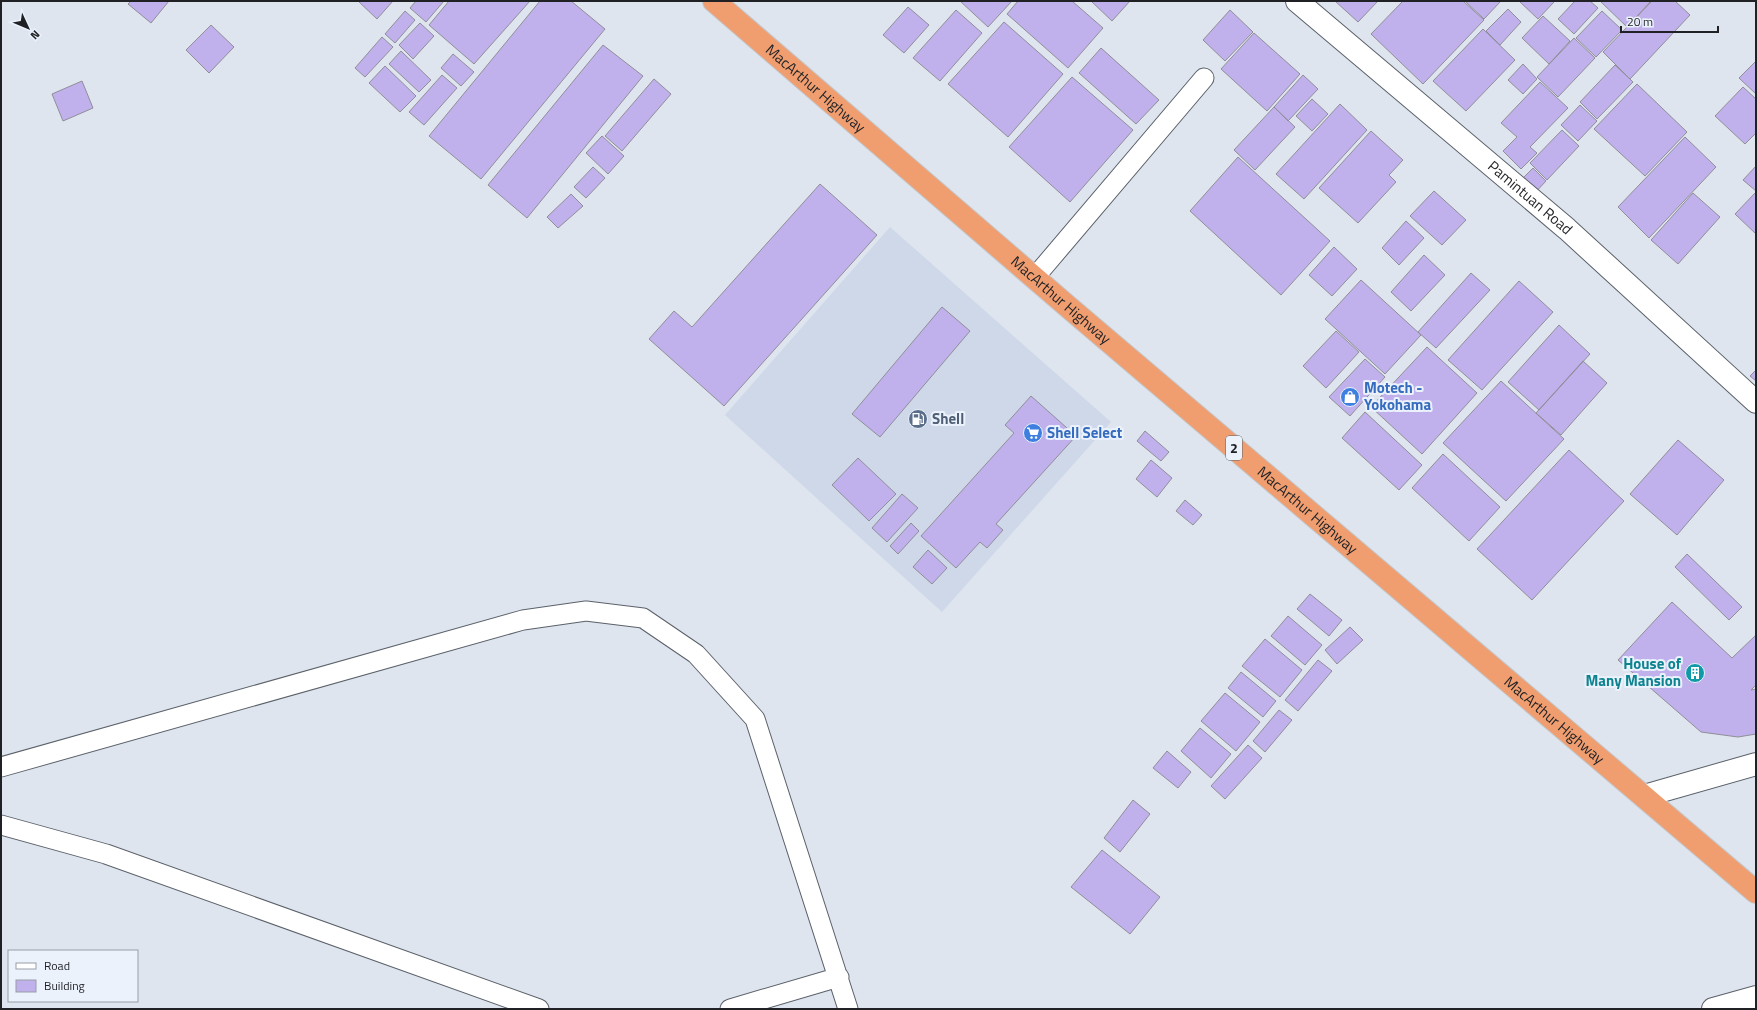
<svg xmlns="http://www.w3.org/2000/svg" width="1757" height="1010" font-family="'Titillium Web',sans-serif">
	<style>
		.built { fill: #ced8e9 }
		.building { fill: #c0b1ed; stroke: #908e98 }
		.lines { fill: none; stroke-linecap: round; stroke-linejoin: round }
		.service-casing { stroke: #5b6169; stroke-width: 21 }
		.minor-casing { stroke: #5b6169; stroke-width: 24 }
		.trunk-casing { stroke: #c5c5c6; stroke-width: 24 }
		.service { stroke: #fff; stroke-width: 19 }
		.minor { stroke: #fff; stroke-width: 22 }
		.trunk { stroke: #f09e70; stroke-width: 22 }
		.labels { text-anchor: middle; stroke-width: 4; stroke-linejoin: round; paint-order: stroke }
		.shield { fill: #ebf2fc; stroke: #5c6066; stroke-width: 1 }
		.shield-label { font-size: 14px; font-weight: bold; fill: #1f2125 }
		.street-label { font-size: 15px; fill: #1f2125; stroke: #ebf2fc }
		.shop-label { font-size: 15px; font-weight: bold; fill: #366cbe; stroke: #ebf2fc; text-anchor: start }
		.service-label { font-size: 15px; font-weight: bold; fill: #4e5e75; stroke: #ebf2fc; text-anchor: start }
		.culture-label { font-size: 15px; font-weight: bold; fill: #0d838f; stroke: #ebf2fc; text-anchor: end }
	</style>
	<rect width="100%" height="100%" fill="#dee5ef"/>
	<!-- built -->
	<path class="built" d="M 890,227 L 1111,422 L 942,612 L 725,415 Z"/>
	<!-- building -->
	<path class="building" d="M 131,1 L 169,1 L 151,23 L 128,4 Z
		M 358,1 L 393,1 L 377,19 Z
		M 416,1 L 444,1 L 426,22 L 410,8 Z
		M 449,1 L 530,1 L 474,64 L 429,25 Z
		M 540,1 L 571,1 L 605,29 L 481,179 L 429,136 Z
		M 960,1 L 1012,1 L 988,27 Z
		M 1018,1 L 1072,1 L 1103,28 L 1068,68 L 1007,14 Z
		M 1091,1 L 1130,1 L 1112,21 Z
		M 1335,1 L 1378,1 L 1358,22 Z
		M 1403,1 L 1463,1 L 1484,20 L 1423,84 L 1371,34 Z
		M 1465,1 L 1501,1 L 1484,19 Z
		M 1519,1 L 1555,1 L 1538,19 Z
		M 1575,1 L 1590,1 L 1598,8 L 1574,34 L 1558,19 Z
		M 1600,1 L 1651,1 L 1627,27 Z
		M 1652,1 L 1675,1 L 1690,15 L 1630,79 L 1603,52 Z
		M 908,7 L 929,25 L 904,53 L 883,35 Z
		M 1508,9 L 1521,22 L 1500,45 L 1486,31 Z
		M 956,10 L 982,33 L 940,81 L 913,58 Z
		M 1230,10 L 1253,32 L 1225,61 L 1203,40 Z
		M 405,11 L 415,20 L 395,43 L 385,34 Z
		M 1602,11 L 1622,30 L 1596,57 L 1576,38 Z
		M 1543,16 L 1570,41 L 1549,64 L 1522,38 Z
		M 1004,22 L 1063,74 L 1008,137 L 948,84 Z
		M 420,23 L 434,36 L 413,59 L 399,45 Z
		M 211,25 L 234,47 L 209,73 L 186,50 Z
		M 1483,29 L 1515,60 L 1466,111 L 1433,81 Z
		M 1254,33 L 1300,74 L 1267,111 L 1221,69 Z
		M 382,37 L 393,47 L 365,77 L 355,68 Z
		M 1574,38 L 1595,58 L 1558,97 L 1537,77 Z
		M 603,45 L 643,76 L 527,218 L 488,185 Z
		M 1101,48 L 1159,100 L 1136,124 L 1079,73 Z
		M 401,51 L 431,80 L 419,92 L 389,64 Z
		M 453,54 L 474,72 L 461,86 L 441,68 Z
		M 1756,61 L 1756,94 L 1739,78 Z
		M 1523,64 L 1537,79 L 1523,94 L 1508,80 Z
		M 1615,65 L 1633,82 L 1597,119 L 1580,102 Z
		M 385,66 L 416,96 L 400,112 L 369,83 Z
		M 442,75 L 457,88 L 424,125 L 409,112 Z
		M 1303,75 L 1318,89 L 1288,121 L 1274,107 Z
		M 1072,77 L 1133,130 L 1070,202 L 1009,147 Z
		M 654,79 L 671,94 L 622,151 L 605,136 Z
		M 82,81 L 93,108 L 63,121 L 52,94 Z
		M 1540,82 L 1568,108 L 1530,147 L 1537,153 L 1521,169 L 1503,151 L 1517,137 L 1501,123 Z
		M 1637,84 L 1687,132 L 1645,176 L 1594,129 Z
		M 1743,87 L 1756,99 L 1756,133 L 1745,144 L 1715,116 Z
		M 1312,99 L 1328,114 L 1312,131 L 1296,116 Z
		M 1340,104 L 1367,130 L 1304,199 L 1276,174 Z
		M 1580,105 L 1597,121 L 1578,141 L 1561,125 Z
		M 1274,107 L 1295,127 L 1255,170 L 1234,150 Z
		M 1562,130 L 1579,146 L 1547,180 L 1530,163 Z
		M 1371,131 L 1403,160 L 1389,175 L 1396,182 L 1358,223 L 1319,188 Z
		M 602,136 L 624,156 L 608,174 L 586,153 Z
		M 1685,137 L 1716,167 L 1649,238 L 1618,207 Z
		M 1238,157 L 1330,241 L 1281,295 L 1190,211 Z
		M 1756,166 L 1756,191 L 1743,180 Z
		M 593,167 L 605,178 L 586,198 L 574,187 Z
		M 1533,168 L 1546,181 L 1531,197 L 1516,185 Z
		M 820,184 L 877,235 L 724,406 L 649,339 L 674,311 L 692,327 Z
		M 1434,191 L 1466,220 L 1442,245 L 1410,216 Z
		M 1756,192 L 1756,234 L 1735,214 Z
		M 1693,193 L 1720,217 L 1678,264 L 1651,240 Z
		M 571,194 L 583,206 L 558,228 L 547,217 Z
		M 1406,221 L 1424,238 L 1399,265 L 1382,248 Z
		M 1334,247 L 1357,269 L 1332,296 L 1309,275 Z
		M 1424,255 L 1445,275 L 1411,311 L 1391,292 Z
		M 1471,273 L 1490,290 L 1436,348 L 1418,332 Z
		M 1361,280 L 1421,335 L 1385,374 L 1325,319 Z
		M 1519,281 L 1553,312 L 1482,390 L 1448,360 Z
		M 942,307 L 970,331 L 880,437 L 852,414 Z
		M 1559,325 L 1590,354 L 1539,410 L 1508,382 Z
		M 1336,331 L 1359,352 L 1326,388 L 1303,366 Z
		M 1427,347 L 1477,393 L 1422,454 L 1371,407 Z
		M 1365,359 L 1385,377 L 1350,416 L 1329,397 Z
		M 1583,361 L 1607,383 L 1561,435 L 1536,413 Z
		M 1756,370 L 1756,381 L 1750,376 Z
		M 1501,381 L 1564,439 L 1506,501 L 1443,443 Z
		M 1031,396 L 1076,436 L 996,524 L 1003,530 L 987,548 L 980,542 L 956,568 L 921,536 L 1014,433 L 1005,425 Z
		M 1365,412 L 1422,465 L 1399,490 L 1342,438 Z
		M 1145,431 L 1169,452 L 1161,461 L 1137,441 Z
		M 1678,440 L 1724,480 L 1677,535 L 1630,494 Z
		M 1569,450 L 1624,501 L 1532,600 L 1477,549 Z
		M 1443,454 L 1500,507 L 1469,541 L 1412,488 Z
		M 858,458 L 896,494 L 869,521 L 832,485 Z
		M 1151,460 L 1172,478 L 1157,497 L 1136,479 Z
		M 902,494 L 918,508 L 887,542 L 872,528 Z
		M 1185,500 L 1202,515 L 1193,525 L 1176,511 Z
		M 911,523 L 919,531 L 898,554 L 890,546 Z
		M 928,550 L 947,568 L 932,584 L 913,567 Z
		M 1687,554 L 1742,607 L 1729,620 L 1675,567 Z
		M 1310,594 L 1342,620 L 1329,636 L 1297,609 Z
		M 1672,602 L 1732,658 L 1756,635 L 1756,685 L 1751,690 L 1756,689 L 1756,734 L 1738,737 L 1701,732 L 1618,660 Z
		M 1288,616 L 1322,645 L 1305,665 L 1271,636 Z
		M 1350,627 L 1363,640 L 1337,664 L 1325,650 Z
		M 1265,639 L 1302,670 L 1280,697 L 1242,666 Z
		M 1318,660 L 1332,671 L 1298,711 L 1285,700 Z
		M 1241,672 L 1276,701 L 1263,717 L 1228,688 Z
		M 1225,693 L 1260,722 L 1236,751 L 1201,721 Z
		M 1279,710 L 1292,720 L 1265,752 L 1253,741 Z
		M 1200,728 L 1231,754 L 1211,778 L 1181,751 Z
		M 1248,745 L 1262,758 L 1225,799 L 1211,786 Z
		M 1167,751 L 1191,772 L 1178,788 L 1153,768 Z
		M 1133,800 L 1150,814 L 1120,852 L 1104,838 Z
		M 1102,850 L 1160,897 L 1130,934 L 1071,887 Z"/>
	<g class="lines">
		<defs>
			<path id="service" d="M 1035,277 L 1204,78
				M 1,767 L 523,620 L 586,611 L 643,618 L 696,654 L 755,719 L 848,1009
				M 1,825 L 106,854 L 539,1009
				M 730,1009 L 839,977"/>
			<g id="minor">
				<path id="s1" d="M 1297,1 L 1567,229 L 1756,402"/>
				<path d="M 1644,796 L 1756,764"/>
				<path d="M 1713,1009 L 1756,997"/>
			</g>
			<g id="trunk">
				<path id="s2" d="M 714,1 L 1066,305 L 1756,892"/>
			</g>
		</defs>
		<!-- service casing -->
		<use href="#service" class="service-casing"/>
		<!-- minor casing -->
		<use href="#minor" class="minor-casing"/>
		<!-- trunk casing -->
		<use href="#trunk" class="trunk-casing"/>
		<!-- service -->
		<use href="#service" class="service"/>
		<!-- minor -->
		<use href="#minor" class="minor"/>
		<!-- trunk -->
		<use href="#trunk" class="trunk"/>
	</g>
	<!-- icons -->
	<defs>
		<symbol id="shop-disc" viewBox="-11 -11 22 22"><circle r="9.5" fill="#3f7fe0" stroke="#ebf2fc"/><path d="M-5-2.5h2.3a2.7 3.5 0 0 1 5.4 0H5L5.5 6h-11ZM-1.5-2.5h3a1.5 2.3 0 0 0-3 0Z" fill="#fff"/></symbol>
		<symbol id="fuel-disc" viewBox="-11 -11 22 22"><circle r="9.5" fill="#5c6f8a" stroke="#ebf2fc"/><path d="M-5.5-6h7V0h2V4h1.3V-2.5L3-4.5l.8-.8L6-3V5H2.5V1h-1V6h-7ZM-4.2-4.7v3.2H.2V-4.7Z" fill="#fff"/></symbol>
		<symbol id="supermarket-disc" viewBox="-11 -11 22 22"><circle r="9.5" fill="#3f7fe0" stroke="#ebf2fc"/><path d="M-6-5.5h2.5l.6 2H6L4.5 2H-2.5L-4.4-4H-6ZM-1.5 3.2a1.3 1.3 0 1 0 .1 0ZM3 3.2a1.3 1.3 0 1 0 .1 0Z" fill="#fff"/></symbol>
		<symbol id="building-disc" viewBox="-11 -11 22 22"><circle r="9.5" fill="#0f9aa8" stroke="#ebf2fc"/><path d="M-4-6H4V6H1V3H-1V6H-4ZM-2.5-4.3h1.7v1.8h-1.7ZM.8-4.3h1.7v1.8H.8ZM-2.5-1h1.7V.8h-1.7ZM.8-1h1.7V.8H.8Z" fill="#fff"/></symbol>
	</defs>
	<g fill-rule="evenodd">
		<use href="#shop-disc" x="1339" y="386" width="22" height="22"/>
		<use href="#fuel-disc" x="907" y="408" width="22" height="22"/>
		<use href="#supermarket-disc" x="1022" y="422" width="22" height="22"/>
		<use href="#building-disc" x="1684" y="662" width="22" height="22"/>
	</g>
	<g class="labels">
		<!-- shield labels -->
		<rect class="shield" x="1226" y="436" width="16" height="24" rx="3"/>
		<g class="shield-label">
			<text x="1234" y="453">2</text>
		</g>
		<!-- street labels -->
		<g class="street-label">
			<text dy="5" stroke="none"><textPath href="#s2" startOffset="134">MacArthur Highway</textPath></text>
			<text dy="5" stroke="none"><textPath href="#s1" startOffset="305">Pamintuan Road</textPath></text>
			<text dy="5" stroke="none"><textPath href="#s2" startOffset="458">MacArthur Highway</textPath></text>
			<text dy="5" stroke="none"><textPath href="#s2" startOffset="782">MacArthur Highway</textPath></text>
			<text dy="5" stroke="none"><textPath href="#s2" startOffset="1106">MacArthur Highway</textPath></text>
		</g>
		<!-- shop labels -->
		<g class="shop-label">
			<text x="1364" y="393">Motech -<tspan x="1364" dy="17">Yokohama</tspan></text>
			<text x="1047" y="438">Shell Select</text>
		</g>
		<!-- service labels -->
		<g class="service-label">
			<text x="932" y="424">Shell</text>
		</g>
		<!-- culture labels -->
		<g class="culture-label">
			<text x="1681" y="669">House of<tspan x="1681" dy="17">Many Mansion</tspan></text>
		</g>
	</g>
	<!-- border -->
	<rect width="1757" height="1010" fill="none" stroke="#1f2125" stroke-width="4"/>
	<!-- legend -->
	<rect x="8" y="950" width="130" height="52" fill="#ebf2fc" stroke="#999ea6"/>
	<rect x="16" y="963" width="20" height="6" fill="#ffffff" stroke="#999ea6"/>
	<text x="44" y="970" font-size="12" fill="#1f2125">Road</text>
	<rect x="16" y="980" width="20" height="12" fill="#c0b1ed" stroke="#999ea6"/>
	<text x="44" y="990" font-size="12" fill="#1f2125">Building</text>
	<!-- north arrow -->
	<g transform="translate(28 28) rotate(134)" stroke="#ebf2fc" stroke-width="3" paint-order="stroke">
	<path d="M0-3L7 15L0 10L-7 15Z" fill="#1f2125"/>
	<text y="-6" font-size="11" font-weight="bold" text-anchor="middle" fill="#1f2125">N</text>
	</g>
	<!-- scale -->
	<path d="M1621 26v6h97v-6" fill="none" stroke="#1f2125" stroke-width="2"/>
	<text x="1627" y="26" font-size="12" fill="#1f2125" stroke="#ebf2fc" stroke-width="3" paint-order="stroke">20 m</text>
</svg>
